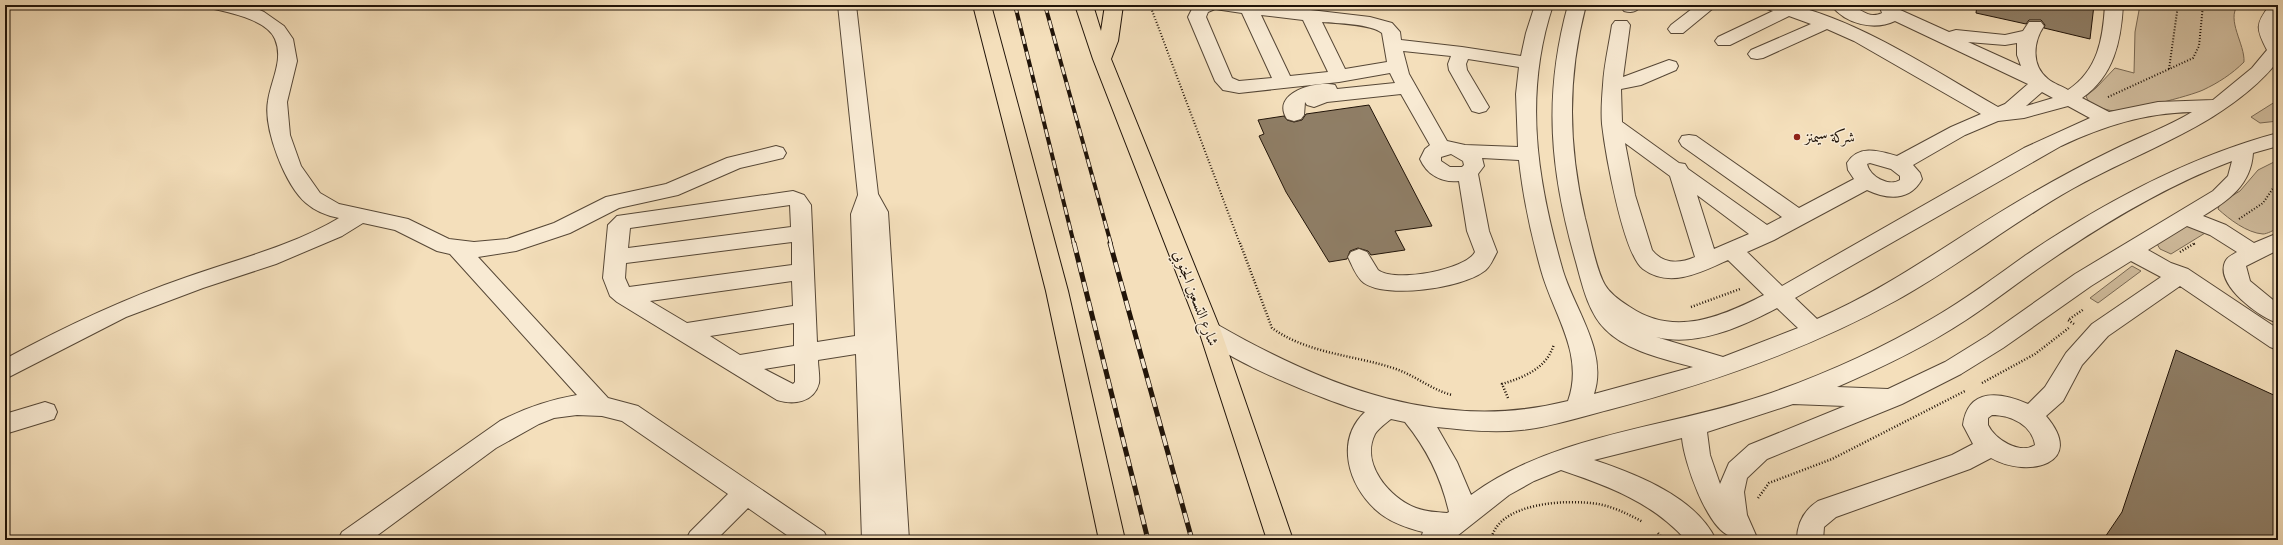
<svg xmlns="http://www.w3.org/2000/svg" width="2283" height="545" font-family="'Libre Bodoni',Amiri,serif">
	<style>
		.green { fill: #d0bc9d; stroke: #786853 }
		.building { fill: #8f7e66; stroke: #211409 }
		.lines { fill: none; stroke-linecap: round; stroke-linejoin: round }
		.minor-casing { stroke: #564736; stroke-width: 2 }
		.highway-casing { stroke: #211409; stroke-width: 2 }
		.path-far1 { stroke: #211409; stroke-width: 2; stroke-dasharray: 1 2; stroke-linecap: butt }
		.path { stroke: #211409; stroke-width: 2.5; stroke-dasharray: 1 2; stroke-linecap: butt }
		.minor { fill: #f8ead3; fill-rule: evenodd }
		.highway { fill: #f4dfbb; fill-rule: evenodd }
		.rail-far1-casing { stroke: #211409; stroke-width: 4 }
		.rail-casing { stroke: #211409; stroke-width: 5 }
		.rail-far1 { stroke: #f8ead3; stroke-width: 2.5; stroke-dasharray: 8; stroke-linecap: butt }
		.rail { stroke: #f8ead3; stroke-width: 3.5; stroke-dasharray: 10; stroke-linecap: butt }
		.poi-dot { fill: #8f2418; stroke: #f8ead3; stroke-width: 1.5 }
		.labels { text-anchor: middle; stroke-width: 3; stroke-linejoin: round; paint-order: stroke }
		.poi-label { font-size: 15px; fill: #211409; stroke: #f8ead3; text-anchor: start }
		.street-label { font-size: 15px; fill: #211409; stroke: #f8ead3 }
	</style>
	<rect width="100%" height="100%" fill="#f4dfbb"/>
	<filter id="stains"><feTurbulence type="fractalNoise" baseFrequency=".005" numOctaves="4"/><feColorMatrix values="0 0 0 0 .2 0 0 0 0 .09 0 0 0 0 .02 0 0 0 .5 -.17"/></filter>
	<radialGradient id="worn" r=".72"><stop offset=".6" stop-color="#630" stop-opacity="0"/><stop offset="1" stop-color="#630" stop-opacity=".3"/></radialGradient>
	<!-- green -->
	<path class="green" d="M 2140,5 L 2238,5 C 2226,20 2245,44 2244,62 C 2232,74 2218,83 2203,90 C 2190,96 2128,112 2114,111 C 2105,110 2088,105 2086,96 L 2096,88 L 2115,68 L 2134,73 L 2135,32 Z
		M 2278,100 L 2278,121 L 2260,123 L 2251,117 Z
		M 2278,160 L 2278,228 C 2274,230 2267,234 2263,234 C 2247,233 2229,219 2218,209 L 2220,203 L 2240,191 L 2258,170 Z
		M 2187,223 L 2210,230 L 2171,254 L 2160,249 L 2157,244 Z
		M 2132,266 L 2141,271 L 2098,303 L 2090,298 Z"/>
	<!-- building -->
	<path class="building" d="M 1977,5 L 2094,5 L 2090,39 L 2044,28 L 2045,25 L 2041,20 L 2029,20 L 2026,24 L 1976,13 Z
		M 1369,105 L 1432,226 L 1395,231 L 1405,250 L 1371,255 L 1368,251 L 1358,248 L 1350,251 L 1347,259 L 1329,262 L 1286,192 L 1259,136 L 1264,134 L 1258,120 L 1284,116 L 1287,120 L 1294,122 L 1302,120 L 1306,114 Z
		M 2176,350 L 2278,397 L 2278,540 L 2103,540 L 2122,512 Z"/>
	<g class="lines">
		<defs>
			<path id="minor" d="M 211,5 L 251,6 L 264,12 L 284,26 L 293,39 L 297,61 L 287,102 L 290,135 L 301,166 L 320,193 L 339,204 L 408,219 L 449,239 L 474,242 L 507,239 L 554,223 L 606,197 L 666,184 L 727,158 L 776,146 L 783,148 L 786,153 L 783,158 L 740,168 L 678,195 L 619,208 L 570,233 L 516,251 L 478,257 L 608,398 L 638,406 L 824,532 L 828,540 L 794,540 L 748,508 L 716,540 L 686,540 L 690,532 L 728,494 L 622,421 L 602,416 L 577,415 L 554,418 L 539,424 L 496,448 L 371,540 L 338,540 L 342,532 L 500,421 C 525,408 549,400 577,395 L 450,254 L 437,251 L 395,230 L 363,223 L 342,236 L 276,264 L 203,288 L 126,317 L 5,379 L 5,359 C 64,327 123,299 187,277 C 238,259 292,246 339,218 C 328,216 315,211 306,203 C 285,185 263,128 268,101 C 271,80 284,60 275,39 C 267,20 231,13 214,9 Z
				M 838,5 L 856,5 L 878,194 L 888,212 L 909,540 L 862,540 L 856,354 L 818,360 C 818,367 820,376 819,383 C 814,403 793,405 777,400 L 617,302 L 610,296 L 603,278 L 608,225 L 617,216 L 793,191 L 804,195 L 811,205 L 817,342 L 855,336 L 851,214 L 858,195 ZM 790,205 L 791,227 L 628,248 L 630,228 ZM 792,242 L 792,265 L 629,287 L 625,278 L 626,263 ZM 792,281 L 793,306 L 687,323 L 650,301 ZM 794,323 L 794,346 L 740,355 L 710,336 ZM 795,364 L 795,382 L 793,384 L 764,369 Z
				M 1194,5 L 1267,5 L 1370,17 L 1392,23 L 1400,32 L 1401,40 L 1462,47 L 1521,56 L 1526,33 L 1535,5 L 1553,5 C 1523,95 1537,181 1563,271 C 1575,310 1608,352 1594,394 L 1693,367 C 1664,359 1626,351 1605,329 C 1588,312 1582,284 1576,262 C 1550,172 1543,96 1568,5 L 1586,5 C 1567,78 1568,145 1585,218 C 1590,236 1596,270 1605,285 C 1610,294 1622,302 1630,307 C 1674,337 1721,317 1764,295 L 1728,260 C 1702,272 1670,289 1643,269 C 1623,254 1605,151 1602,124 C 1601,112 1602,97 1603,85 C 1604,65 1609,45 1612,25 L 1615,21 L 1627,21 L 1630,25 L 1623,77 L 1669,60 L 1676,62 L 1678,66 L 1676,70 L 1641,85 L 1621,89 L 1622,122 L 1679,163 L 1685,164 L 1688,169 L 1767,225 L 1782,217 L 1682,146 L 1679,141 L 1682,136 L 1689,135 L 1696,136 L 1799,208 L 1854,179 L 1848,170 L 1847,163 C 1859,144 1879,151 1897,156 L 1951,127 L 1981,114 L 1854,41 L 1827,29 L 1763,58 L 1757,59 L 1751,58 L 1748,54 L 1751,50 L 1811,24 L 1789,16 L 1730,45 L 1718,45 L 1715,41 L 1718,37 L 1773,11 L 1767,9 L 1764,5 C 1773,5 1783,3 1792,5 C 1864,23 1933,70 1998,107 L 2005,104 L 2028,84 L 1895,21 C 1874,31 1845,24 1831,5 C 1837,5 1843,4 1848,5 C 1860,7 1868,20 1882,13 L 1879,5 L 1897,5 L 1898,9 L 1949,32 L 1956,30 L 2005,35 L 2023,31 L 2029,22 L 2041,22 L 2044,26 C 2033,42 2031,66 2048,79 C 2054,84 2062,86 2068,90 C 2098,70 2103,39 2105,5 L 2123,5 C 2121,41 2114,76 2082,98 L 2109,112 L 2158,102 L 2213,100 L 2252,68 L 2267,50 C 2256,29 2255,24 2270,5 L 2278,5 L 2278,18 L 2276,21 L 2278,61 C 2228,124 2141,150 2072,189 C 2012,223 1958,266 1897,300 C 1807,350 1708,384 1608,410 C 1580,417 1551,427 1521,430 C 1493,433 1465,430 1437,427 L 1457,462 L 1471,495 C 1554,434 1666,428 1762,396 C 1821,376 1879,350 1933,318 C 1966,299 1995,277 2026,255 C 2103,203 2188,157 2278,133 L 2278,146 L 2253,153 C 2251,185 2229,200 2203,216 L 2226,225 L 2254,243 L 2278,233 L 2278,250 L 2246,266 L 2250,281 L 2278,304 L 2278,323 C 2260,318 2215,285 2225,262 C 2227,257 2232,255 2237,252 L 2210,235 L 2187,226 L 2148,250 L 2171,263 L 2188,269 L 2278,329 L 2278,350 L 2270,347 L 2180,286 L 2108,336 L 2082,365 L 2063,401 L 2046,416 C 2087,464 2028,479 1991,458 L 1970,469 L 1836,517 L 1824,527 L 1823,540 L 1797,540 C 1797,524 1804,510 1818,501 L 1952,455 L 1973,444 L 1963,425 C 1968,387 2001,392 2028,404 L 2045,387 L 2066,353 L 2092,324 L 2161,277 L 2131,261 L 2091,286 L 2003,348 L 1961,374 L 1902,404 L 1767,459 L 1747,478 L 1744,492 L 1747,515 L 1758,540 L 1732,540 L 1730,536 C 1707,528 1684,462 1682,438 L 1594,460 C 1636,474 1696,497 1716,540 L 1686,540 C 1652,502 1608,486 1561,470 L 1534,481 L 1509,495 L 1452,540 L 1420,540 L 1423,532 C 1407,528 1389,522 1376,510 C 1348,485 1335,440 1365,412 C 1334,404 1212,356 1199,331 L 1202,325 L 1210,322 L 1218,325 C 1326,387 1442,433 1568,401 C 1585,354 1553,314 1541,270 C 1531,234 1523,197 1519,160 L 1482,158 L 1484,166 L 1478,174 L 1489,231 L 1497,252 C 1493,259 1490,268 1483,272 C 1461,288 1387,299 1364,283 C 1356,277 1352,265 1348,257 L 1351,252 L 1359,249 L 1367,252 L 1378,270 C 1394,283 1466,270 1475,252 L 1467,231 L 1459,181 C 1442,183 1427,175 1420,159 L 1425,149 L 1430,145 L 1401,94 L 1327,102 L 1314,107 L 1307,105 L 1305,102 L 1304,115 L 1301,119 L 1294,121 L 1287,119 C 1270,93 1316,80 1335,85 L 1337,89 L 1395,83 L 1390,73 L 1339,82 L 1239,93 L 1223,90 L 1215,81 L 1188,17 ZM 1215,9 L 1242,13 L 1272,78 L 1239,81 L 1232,78 L 1206,17 L 1208,12 ZM 1261,15 L 1303,20 L 1328,72 L 1290,76 ZM 1322,22 C 1336,23 1372,24 1382,33 L 1387,62 L 1345,69 ZM 1968,42 L 2005,45 L 2017,43 L 2017,55 L 2021,66 ZM 1403,51 L 1451,56 L 1448,64 L 1449,70 L 1472,111 L 1479,113 L 1486,111 L 1489,107 L 1467,70 L 1466,64 L 1468,59 L 1519,67 L 1516,94 L 1518,147 L 1465,145 L 1447,141 L 1409,74 ZM 2042,92 L 2053,98 L 2026,106 ZM 2068,106 L 2090,118 L 2024,148 L 1782,286 L 1747,252 L 1774,240 L 1867,190 C 1888,200 1910,201 1922,179 L 1920,173 L 1913,165 L 1965,135 L 1998,121 L 2024,118 ZM 2192,112 C 2167,127 2139,137 2113,150 C 2082,165 2051,182 2022,199 C 1952,240 1893,286 1817,319 L 1795,298 L 2061,146 C 2104,126 2144,113 2192,112 ZM 1625,143 L 1670,176 L 1695,257 C 1679,264 1663,264 1652,250 L 1635,195 ZM 1451,154 L 1463,161 L 1464,165 L 1462,167 L 1450,167 L 1441,161 L 1441,157 ZM 2232,161 L 2228,176 L 2213,191 L 2075,274 L 1987,336 L 1945,362 L 1888,389 L 1837,387 C 1881,368 1925,347 1966,320 C 1992,303 2016,284 2042,266 C 2101,225 2165,186 2232,161 ZM 1870,163 L 1891,169 L 1900,176 L 1900,180 C 1889,187 1870,177 1867,164 ZM 1697,195 L 1749,234 L 1714,249 ZM 1777,308 L 1798,328 L 1723,357 L 1656,337 C 1697,347 1741,327 1777,308 ZM 1793,404 L 1845,406 L 1749,445 L 1729,463 L 1720,484 L 1710,455 L 1707,432 ZM 1992,415 C 2011,415 2032,425 2035,445 C 2019,455 1995,439 1988,425 L 1988,418 ZM 1391,419 L 1405,422 C 1427,449 1441,477 1449,512 L 1447,513 C 1437,512 1426,512 1416,508 C 1390,498 1360,464 1375,434 C 1379,428 1386,423 1391,419 Z
				M 1623,5 L 1642,5 C 1637,12 1632,13 1624,11 L 1621,7 Z
				M 1697,5 L 1717,5 L 1683,33 L 1671,33 L 1668,29 L 1671,25 Z
				M 45,402 L 54,405 L 57,412 L 54,419 L 5,434 L 5,414 Z"/>
			<path id="highway" d="M 973,5 L 991,5 L 1068,291 L 1125,540 L 1099,540 L 1046,291 Z
				M 1075,5 L 1093,5 L 1101,31 L 1105,5 L 1123,5 L 1118,41 L 1111,59 L 1221,331 L 1293,540 L 1267,540 L 1199,331 L 1093,59 Z"/>
		</defs>
		<!-- minor casing -->
		<use href="#minor" class="minor-casing"/>
		<!-- highway casing -->
		<use href="#highway" class="highway-casing"/>
		<!-- path-far1 -->
		<path class="path-far1" d="M 1150,5 L 1240,244
			M 2169,69 L 2178,5
			M 2108,97 L 2193,58 L 2199,46 L 2203,5
			M 2239,219 L 2263,203 L 2278,181
			M 2194,244 L 2196,243"/>
		<!-- path -->
		<path class="path" d="M 1240,243 L 1272,328 C 1308,354 1355,355 1396,369 C 1416,376 1432,390 1452,395
			M 2180,252 L 2195,243
			M 1691,307 L 1740,289
			M 2074,324 L 2068,320 L 2084,309
			M 1982,383 L 2035,354 L 2070,327
			M 1508,398 L 1502,384 C 1525,377 1547,368 1554,344
			M 1758,498 L 1769,483 L 1832,459 L 1965,391
			M 1658,533 L 1664,540
			M 1491,540 C 1498,502 1567,499 1598,504 C 1614,507 1628,514 1643,522"/>
		<!-- minor -->
		<use href="#minor" class="minor"/>
		<!-- highway -->
		<use href="#highway" class="highway"/>
		<defs>
			<path id="rail-far1" d="M 1015,5 L 1074,244
				M 1045,5 L 1111,244"/>
			<path id="rail" d="M 1074,243 L 1148,540
				M 1110,243 L 1192,540"/>
		</defs>
		<!-- rail-far1 casing -->
		<use href="#rail-far1" class="rail-far1-casing"/>
		<!-- rail casing -->
		<use href="#rail" class="rail-casing"/>
		<!-- rail-far1 -->
		<use href="#rail-far1" class="rail-far1"/>
		<!-- rail -->
		<use href="#rail" class="rail"/>
	</g>
	<!-- markers -->
	<circle class="poi-dot" cx="1797" cy="137" r="4"/>
	<g class="labels">
		<!-- poi labels -->
		<g class="poi-label">
			<text x="1805" y="142">شركة سيمنز</text>
		</g>
		<!-- street labels -->
		<g class="street-label">
			<text transform="translate(1196 298) rotate(69)" y="5">شارع التسعين الجنوبي</text>
		</g>
	</g>
	<!-- margin -->
	<rect width="2283" height="545" fill="none" stroke="#f4dfbb" stroke-width="20"/>
	<rect x="6" y="6" width="2271" height="533" fill="none" stroke="#211409" stroke-width="2"/>
	<rect x="10" y="10" width="2263" height="525" fill="none" stroke="#211409"/>
	<rect width="100%" height="100%" filter="url(#stains)"/>
	<rect width="100%" height="100%" fill="url(#worn)"/>
</svg>
